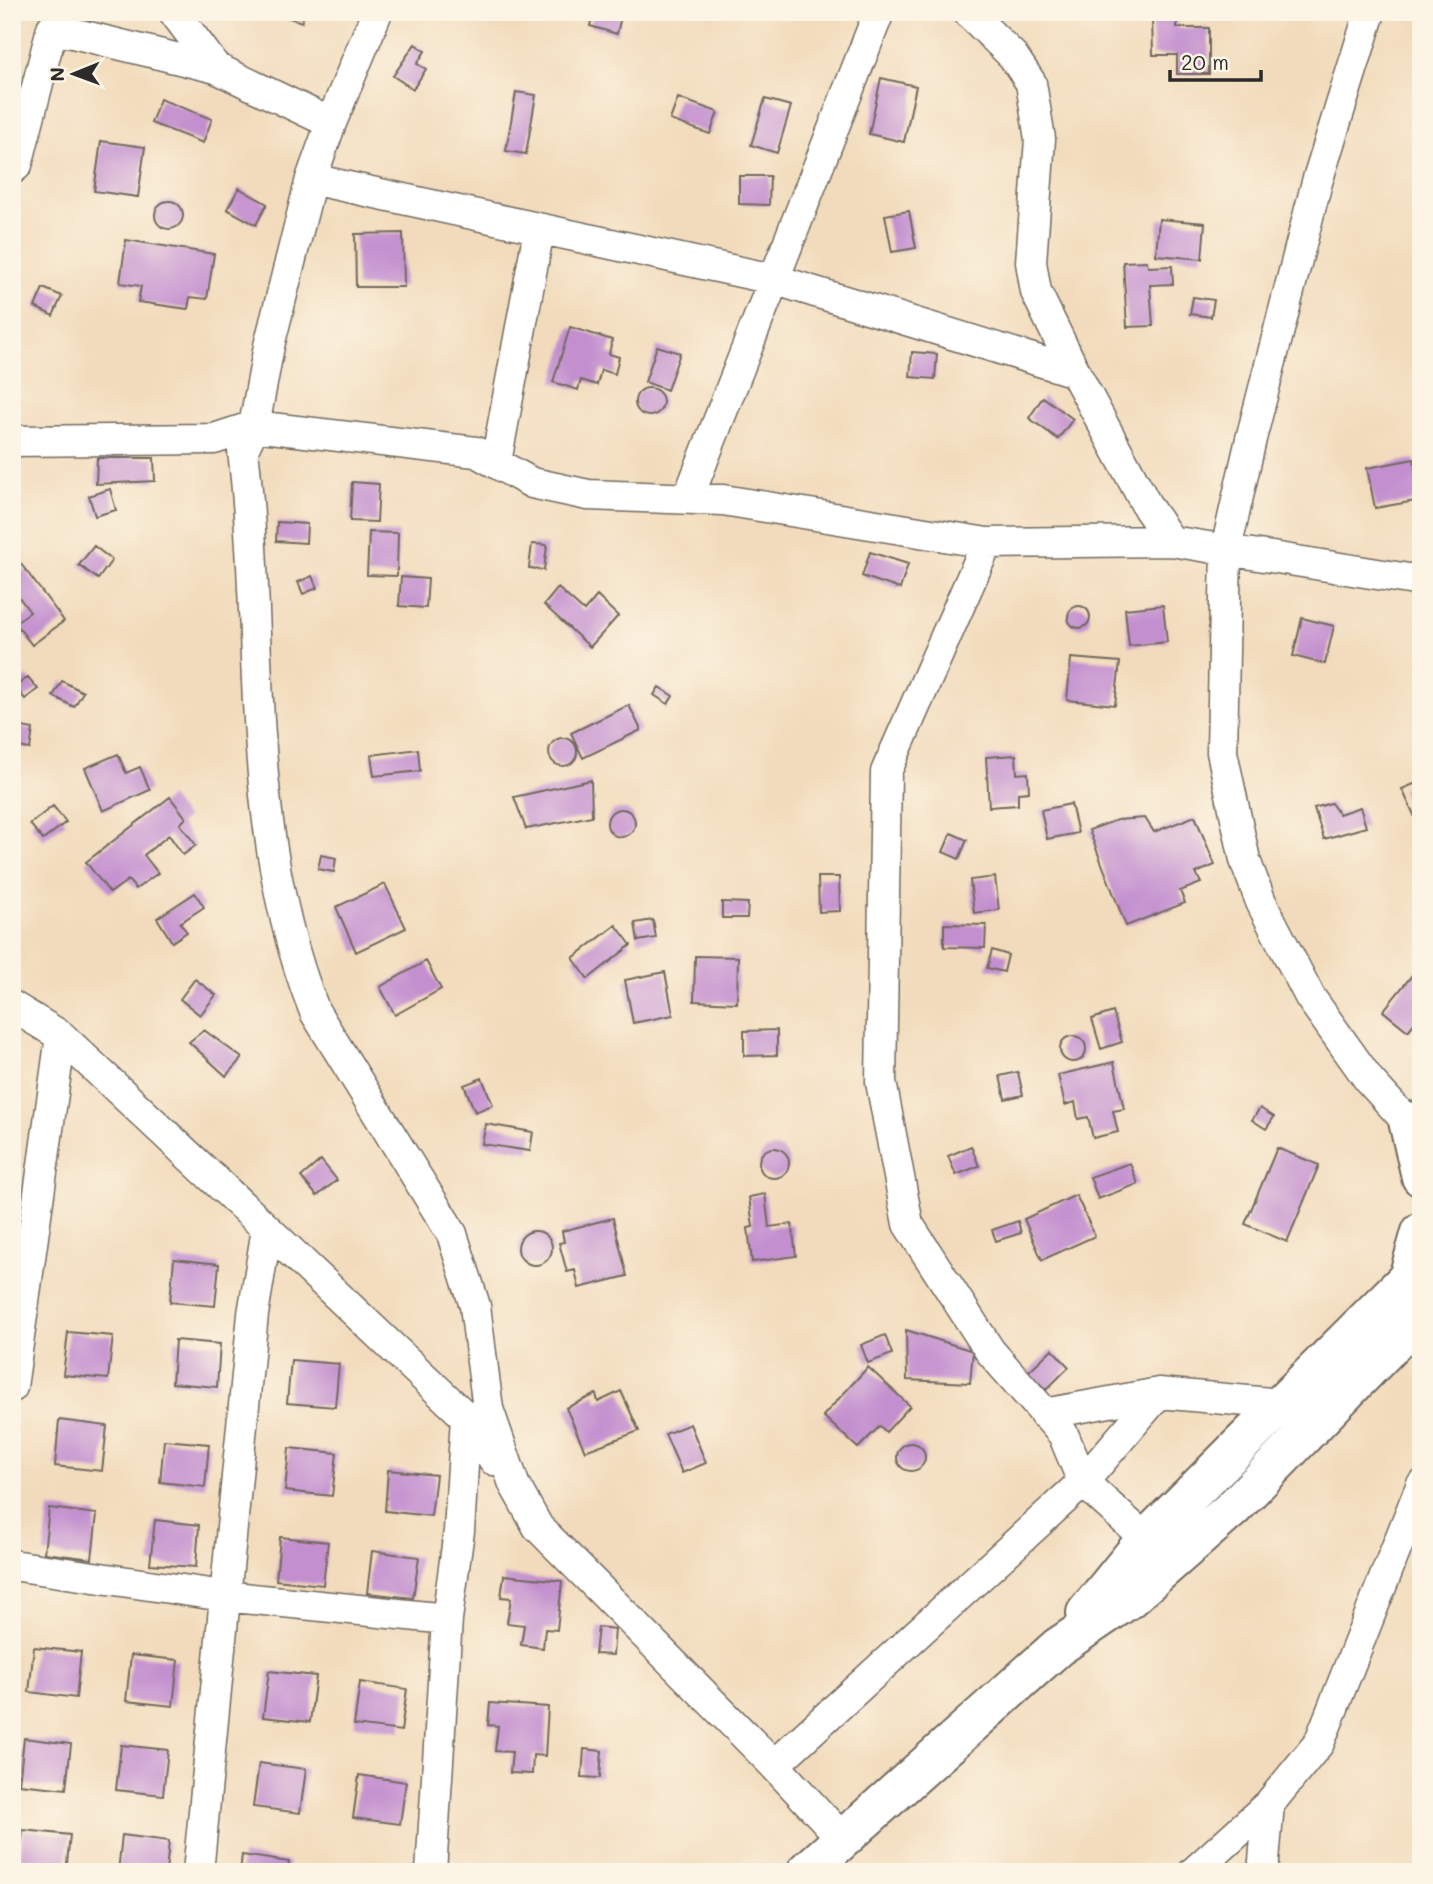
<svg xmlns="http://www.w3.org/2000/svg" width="1433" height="1884" font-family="Mali,sans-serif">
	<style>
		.building { fill: #c38fcf }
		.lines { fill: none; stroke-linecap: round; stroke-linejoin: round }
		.minor-casing { stroke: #71695e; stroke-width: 33 }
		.major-casing { stroke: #71695e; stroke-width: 42 }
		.minor { stroke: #fff; stroke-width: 30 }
		.major { stroke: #fff; stroke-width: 38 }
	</style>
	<rect width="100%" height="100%" fill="#fcf5e5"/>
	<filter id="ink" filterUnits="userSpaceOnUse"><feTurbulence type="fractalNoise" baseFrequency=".0143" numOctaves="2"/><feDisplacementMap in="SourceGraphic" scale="14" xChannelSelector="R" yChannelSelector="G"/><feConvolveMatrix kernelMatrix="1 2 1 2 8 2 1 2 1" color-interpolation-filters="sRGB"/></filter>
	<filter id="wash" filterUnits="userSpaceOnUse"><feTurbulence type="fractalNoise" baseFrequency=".00686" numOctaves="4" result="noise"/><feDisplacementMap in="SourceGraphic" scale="28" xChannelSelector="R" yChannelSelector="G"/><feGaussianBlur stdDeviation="1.57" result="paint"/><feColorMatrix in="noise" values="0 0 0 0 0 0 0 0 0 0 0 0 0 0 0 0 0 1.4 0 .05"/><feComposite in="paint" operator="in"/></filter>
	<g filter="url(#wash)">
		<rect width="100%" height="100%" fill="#f2dbbc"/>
		<g id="blocks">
			<!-- building -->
			<path class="building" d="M 270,12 L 304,12 L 302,22 Z
				M 530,12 L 552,12 L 552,22 L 529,20 Z
				M 593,12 L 622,12 L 617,34 L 590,26 Z
				M 1177,16 L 1177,28 L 1209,28 L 1209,74 L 1177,74 L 1177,55 L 1153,55 L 1152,17 Z
				M 415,44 L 425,51 L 417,64 L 426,69 L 413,89 L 393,76 Z
				M 881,78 L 916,86 L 904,142 L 869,134 Z
				M 516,92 L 536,95 L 526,154 L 506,151 Z
				M 678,98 L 718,112 L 710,134 L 670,120 Z
				M 160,99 L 212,119 L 203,143 L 151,123 Z
				M 765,99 L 791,106 L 777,153 L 751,145 Z
				M 101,141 L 145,147 L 138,197 L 94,191 Z
				M 739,176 L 770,176 L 769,205 L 739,204 Z
				M 239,188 L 267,204 L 256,225 L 227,209 Z
				M155 215a14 14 0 1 1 28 0a14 14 0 1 1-28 0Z
				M 909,211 L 916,248 L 892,252 L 885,215 Z
				M 1159,219 L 1205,223 L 1202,259 L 1156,255 Z
				M 403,233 L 404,287 L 356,287 L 355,234 Z
				M 126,240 L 214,254 L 207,299 L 190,297 L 188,309 L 138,302 L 141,286 L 120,283 Z
				M 1147,261 L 1148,267 L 1172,266 L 1173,284 L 1150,285 L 1153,326 L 1127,327 L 1123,262 Z
				M 43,288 L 62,296 L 53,316 L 35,307 Z
				M 1193,297 L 1214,300 L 1211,317 L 1190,314 Z
				M 570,327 L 612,340 L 609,354 L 619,357 L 615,374 L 601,370 L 597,385 L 581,380 L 578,390 L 553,382 Z
				M 657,346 L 680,353 L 667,390 L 645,382 Z
				M 912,352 L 937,354 L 935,379 L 910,377 Z
				M635 402a14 14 0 1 1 28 0a14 14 0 1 1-28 0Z
				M 1043,397 L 1073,419 L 1058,439 L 1029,418 Z
				M 97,458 L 154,458 L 155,481 L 96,484 Z
				M 1414,459 L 1421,500 L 1375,508 L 1367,468 Z
				M 352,482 L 379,484 L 377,522 L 350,521 Z
				M 110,489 L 116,510 L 95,516 L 89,496 Z
				M 277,522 L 307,524 L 306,543 L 276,541 Z
				M 369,532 L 398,533 L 397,576 L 367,575 Z
				M 532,544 L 547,545 L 544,570 L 529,568 Z
				M 94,546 L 112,560 L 98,579 L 79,565 Z
				M 12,552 L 64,621 L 32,645 L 15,623 L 30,612 L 12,588 Z
				M 870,552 L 908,564 L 900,589 L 862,576 Z
				M 312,576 L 317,588 L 303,594 L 298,582 Z
				M 401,577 L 428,579 L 426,608 L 399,606 Z
				M 558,588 L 584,611 L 597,596 L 618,616 L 590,647 L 544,605 Z
				M 1163,605 L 1167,642 L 1129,646 L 1125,609 Z
				M1068 617a11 11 0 1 1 22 0a11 11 0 1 1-22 0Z
				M 1302,618 L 1334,626 L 1325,664 L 1293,656 Z
				M 1071,658 L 1120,662 L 1115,705 L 1067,700 Z
				M 28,677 L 38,689 L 25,699 L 15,687 Z
				M 62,681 L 83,692 L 74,707 L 53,696 Z
				M 659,687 L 673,696 L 668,704 L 654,695 Z
				M 629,705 L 641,730 L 583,758 L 571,733 Z
				M 12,725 L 33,729 L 30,749 L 12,746 Z
				M549 752a14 14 0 1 1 28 0a14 14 0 1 1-28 0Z
				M 418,749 L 420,771 L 374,776 L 371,755 Z
				M 118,754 L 126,773 L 140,767 L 150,790 L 103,811 L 85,768 Z
				M 1016,755 L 1017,774 L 1028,773 L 1029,792 L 1018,793 L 1018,805 L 989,807 L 986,757 Z
				M 591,780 L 592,816 L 526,829 L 514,797 Z
				M 1421,781 L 1421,830 L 1402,789 Z
				M 170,797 L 186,818 L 180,824 L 196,845 L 183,855 L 169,835 L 144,855 L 158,873 L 136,889 L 128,880 L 110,893 L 86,862 Z
				M 1331,803 L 1339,814 L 1360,807 L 1366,827 L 1324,839 L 1314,808 Z
				M 1071,804 L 1078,833 L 1047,839 L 1041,810 Z
				M 53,806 L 66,822 L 43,840 L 30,824 Z
				M607 823a14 14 0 1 1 28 0a14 14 0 1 1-28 0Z
				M 1195,816 L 1215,865 L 1196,873 L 1201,883 L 1180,891 L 1185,903 L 1126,926 L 1089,830 L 1117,820 L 1145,818 L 1154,832 Z
				M 951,833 L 967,840 L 959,859 L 943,852 Z
				M 321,855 L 336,858 L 334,872 L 318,869 Z
				M 818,877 L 839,877 L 840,911 L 819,912 Z
				M 995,877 L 999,910 L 974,913 L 970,880 Z
				M 385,884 L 406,928 L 356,952 L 336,907 Z
				M 195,893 L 204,907 L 180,923 L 187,932 L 172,942 L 157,918 Z
				M 722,902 L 748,903 L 747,918 L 722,918 Z
				M 653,920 L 656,938 L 638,941 L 635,923 Z
				M 944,924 L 986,925 L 985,948 L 944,947 Z
				M 616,925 L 631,945 L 588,979 L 573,958 Z
				M 992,950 L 1008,955 L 1004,972 L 987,968 Z
				M 695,956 L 738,957 L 737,1003 L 694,1001 Z
				M 426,961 L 441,989 L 395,1015 L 380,987 Z
				M 1421,964 L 1421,1015 L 1408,1031 L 1383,1011 Z
				M 665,972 L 673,1015 L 633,1023 L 625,980 Z
				M 195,979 L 216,995 L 200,1015 L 180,999 Z
				M 1113,1012 L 1122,1042 L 1101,1049 L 1092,1019 Z
				M 204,1030 L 242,1058 L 226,1076 L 189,1042 Z
				M 777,1030 L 777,1055 L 744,1056 L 744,1031 Z
				M1060 1049a13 13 0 1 1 26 0a13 13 0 1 1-26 0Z
				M 1114,1062 L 1124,1109 L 1113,1111 L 1118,1132 L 1093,1138 L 1088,1117 L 1078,1119 L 1075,1102 L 1065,1105 L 1058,1075 Z
				M 1018,1072 L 1023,1095 L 1005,1099 L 1000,1076 Z
				M 482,1078 L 493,1105 L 475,1112 L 464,1085 Z
				M 1260,1108 L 1274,1117 L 1266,1129 L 1252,1120 Z
				M 486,1124 L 533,1132 L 530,1151 L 482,1144 Z
				M 971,1146 L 979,1166 L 956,1175 L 948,1156 Z
				M759 1163a15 15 0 1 1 30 0a15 15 0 1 1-30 0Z
				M 1277,1148 L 1319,1165 L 1287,1242 L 1245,1224 Z
				M 321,1160 L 337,1180 L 317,1196 L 301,1177 Z
				M 1130,1163 L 1138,1184 L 1098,1199 L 1090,1177 Z
				M 765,1194 L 769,1227 L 792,1224 L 796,1256 L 752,1262 L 748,1228 L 753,1227 L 749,1197 Z
				M 1076,1195 L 1095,1236 L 1042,1260 L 1024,1219 Z
				M 613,1218 L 627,1276 L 579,1288 L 575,1270 L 567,1272 L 559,1243 L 564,1242 L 562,1231 Z
				M 1018,1221 L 1021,1233 L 996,1241 L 992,1230 Z
				M518 1248a17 17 0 1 1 34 0a17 17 0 1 1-34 0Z
				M 174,1259 L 219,1264 L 215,1306 L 170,1302 Z
				M 906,1330 L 973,1351 L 970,1383 L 907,1380 Z
				M 68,1332 L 113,1336 L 108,1379 L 63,1375 Z
				M 885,1335 L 892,1354 L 868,1363 L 861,1345 Z
				M 175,1340 L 220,1344 L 217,1387 L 172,1383 Z
				M 1052,1349 L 1069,1367 L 1046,1390 L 1028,1372 Z
				M 291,1360 L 339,1364 L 335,1407 L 287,1403 Z
				M 868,1367 L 910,1406 L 886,1432 L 880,1426 L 858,1448 L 823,1416 Z
				M 621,1391 L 639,1431 L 585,1451 L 566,1408 L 596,1394 L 598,1402 Z
				M 59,1420 L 107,1426 L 102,1471 L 55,1466 Z
				M 690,1424 L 706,1463 L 682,1473 L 665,1434 Z
				M 164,1440 L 209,1444 L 205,1487 L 160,1482 Z
				M897 1457a14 14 0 1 1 28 0a14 14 0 1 1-28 0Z
				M 289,1448 L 337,1453 L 332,1496 L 285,1491 Z
				M 388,1470 L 436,1475 L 431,1516 L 385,1511 Z
				M 49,1508 L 97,1514 L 92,1559 L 44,1553 Z
				M 155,1520 L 199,1525 L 196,1567 L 150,1564 Z
				M 280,1537 L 328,1542 L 323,1585 L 276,1580 Z
				M 372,1551 L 419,1557 L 413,1598 L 367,1593 Z
				M 504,1575 L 562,1581 L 557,1630 L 545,1629 L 543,1648 L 521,1645 L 524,1625 L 507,1623 L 511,1598 L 501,1597 Z
				M 598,1627 L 615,1629 L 613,1655 L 595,1654 Z
				M 34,1647 L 81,1652 L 76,1698 L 29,1692 Z
				M 131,1655 L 178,1660 L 173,1706 L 126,1701 Z
				M 269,1671 L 316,1676 L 310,1722 L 263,1717 Z
				M 360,1682 L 407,1689 L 401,1731 L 354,1725 Z
				M 490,1703 L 548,1707 L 545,1756 L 533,1755 L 532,1774 L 510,1773 L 512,1752 L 495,1751 L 498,1726 L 488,1725 Z
				M 24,1738 L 71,1744 L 66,1789 L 19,1784 Z
				M 121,1745 L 168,1750 L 163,1795 L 116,1790 Z
				M 584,1749 L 602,1751 L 600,1778 L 582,1777 Z
				M 259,1763 L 306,1769 L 300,1813 L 253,1807 Z
				M 359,1775 L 406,1782 L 400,1824 L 353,1818 Z
				M 23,1830 L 70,1835 L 66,1872 L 18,1872 Z
				M 122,1835 L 169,1841 L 166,1872 L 118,1872 Z
				M 242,1855 L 289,1862 L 287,1872 L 240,1872 Z"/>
		</g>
	</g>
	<g filter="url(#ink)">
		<use href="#blocks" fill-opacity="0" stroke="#71695e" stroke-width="2"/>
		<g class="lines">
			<defs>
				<path id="minor" d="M 174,12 L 216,68 L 331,123
					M 377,12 L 331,123 L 311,179 L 269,346 L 254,426 L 243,450 C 265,640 242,829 315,1012 L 452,1234 L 475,1306 L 488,1409 L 514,1484 L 538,1527 L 774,1765 L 842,1838
					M 968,12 L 1013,56 L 1031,83 L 1040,139 L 1031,262 L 1036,292 L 1075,372 L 1148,508 L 1171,541
					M 1370,12 L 1317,182 L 1251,439 L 1226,549 L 1222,752 L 1245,860 L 1261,902 L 1310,997 L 1369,1080 L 1421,1137
					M 12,169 L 17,165 L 52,28 L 216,68
					M 311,179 L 773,279 L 1075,372
					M 12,441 L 214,439 L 254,426 L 476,452 L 532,483 L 588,495 L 723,500 L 987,543 L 1171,541 L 1421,581
					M 496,462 L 539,230
					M 688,498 L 879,12
					M 987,543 L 886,772 L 881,1082 L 908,1224 L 990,1351 L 1063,1434 L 1083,1482 L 1146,1539
					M 12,1006 L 61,1036 L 267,1229 L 466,1417 L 494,1460
					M 12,1387 L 61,1036
					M 1044,1414 L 1159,1393
					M 12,1565 L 224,1596 L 447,1619
					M 774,1765 L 1083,1482 L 1159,1393 L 1282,1404
					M 198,1872 L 253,1314 L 267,1229
					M 431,1872 L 447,1619 L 459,1531 L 466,1417
					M 1194,1872 L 1269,1804 L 1319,1743 L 1421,1486
					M 1263,1872 L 1269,1804"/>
				<path id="major" d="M 1408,1121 L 1421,1177
					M 1408,1278 L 1421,1232
					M 1086,1613 L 1146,1539 L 1421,1265
					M 806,1872 L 1058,1647 L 1129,1599 L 1233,1508 L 1421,1315"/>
			</defs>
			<!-- minor casing -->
			<use href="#minor" class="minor-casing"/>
			<!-- major casing -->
			<use href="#major" class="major-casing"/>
			<!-- minor -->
			<use href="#minor" class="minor"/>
			<!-- major -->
			<use href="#major" class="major"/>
		</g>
	</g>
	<!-- margin -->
	<rect width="1433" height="1884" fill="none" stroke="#fcf5e5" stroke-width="42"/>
	<!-- north arrow -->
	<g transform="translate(74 74) rotate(269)" stroke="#fcf5e5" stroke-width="5" paint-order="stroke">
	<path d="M0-5L12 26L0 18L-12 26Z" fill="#2b2b2b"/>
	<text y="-10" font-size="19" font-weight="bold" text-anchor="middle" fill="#2b2b2b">N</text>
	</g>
	<!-- scale -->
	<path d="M1170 70v10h91v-10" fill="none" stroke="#2b2b2b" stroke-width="3.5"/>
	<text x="1181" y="70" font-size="21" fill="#2b2b2b" stroke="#fcf5e5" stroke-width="5" paint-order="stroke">20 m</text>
</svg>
